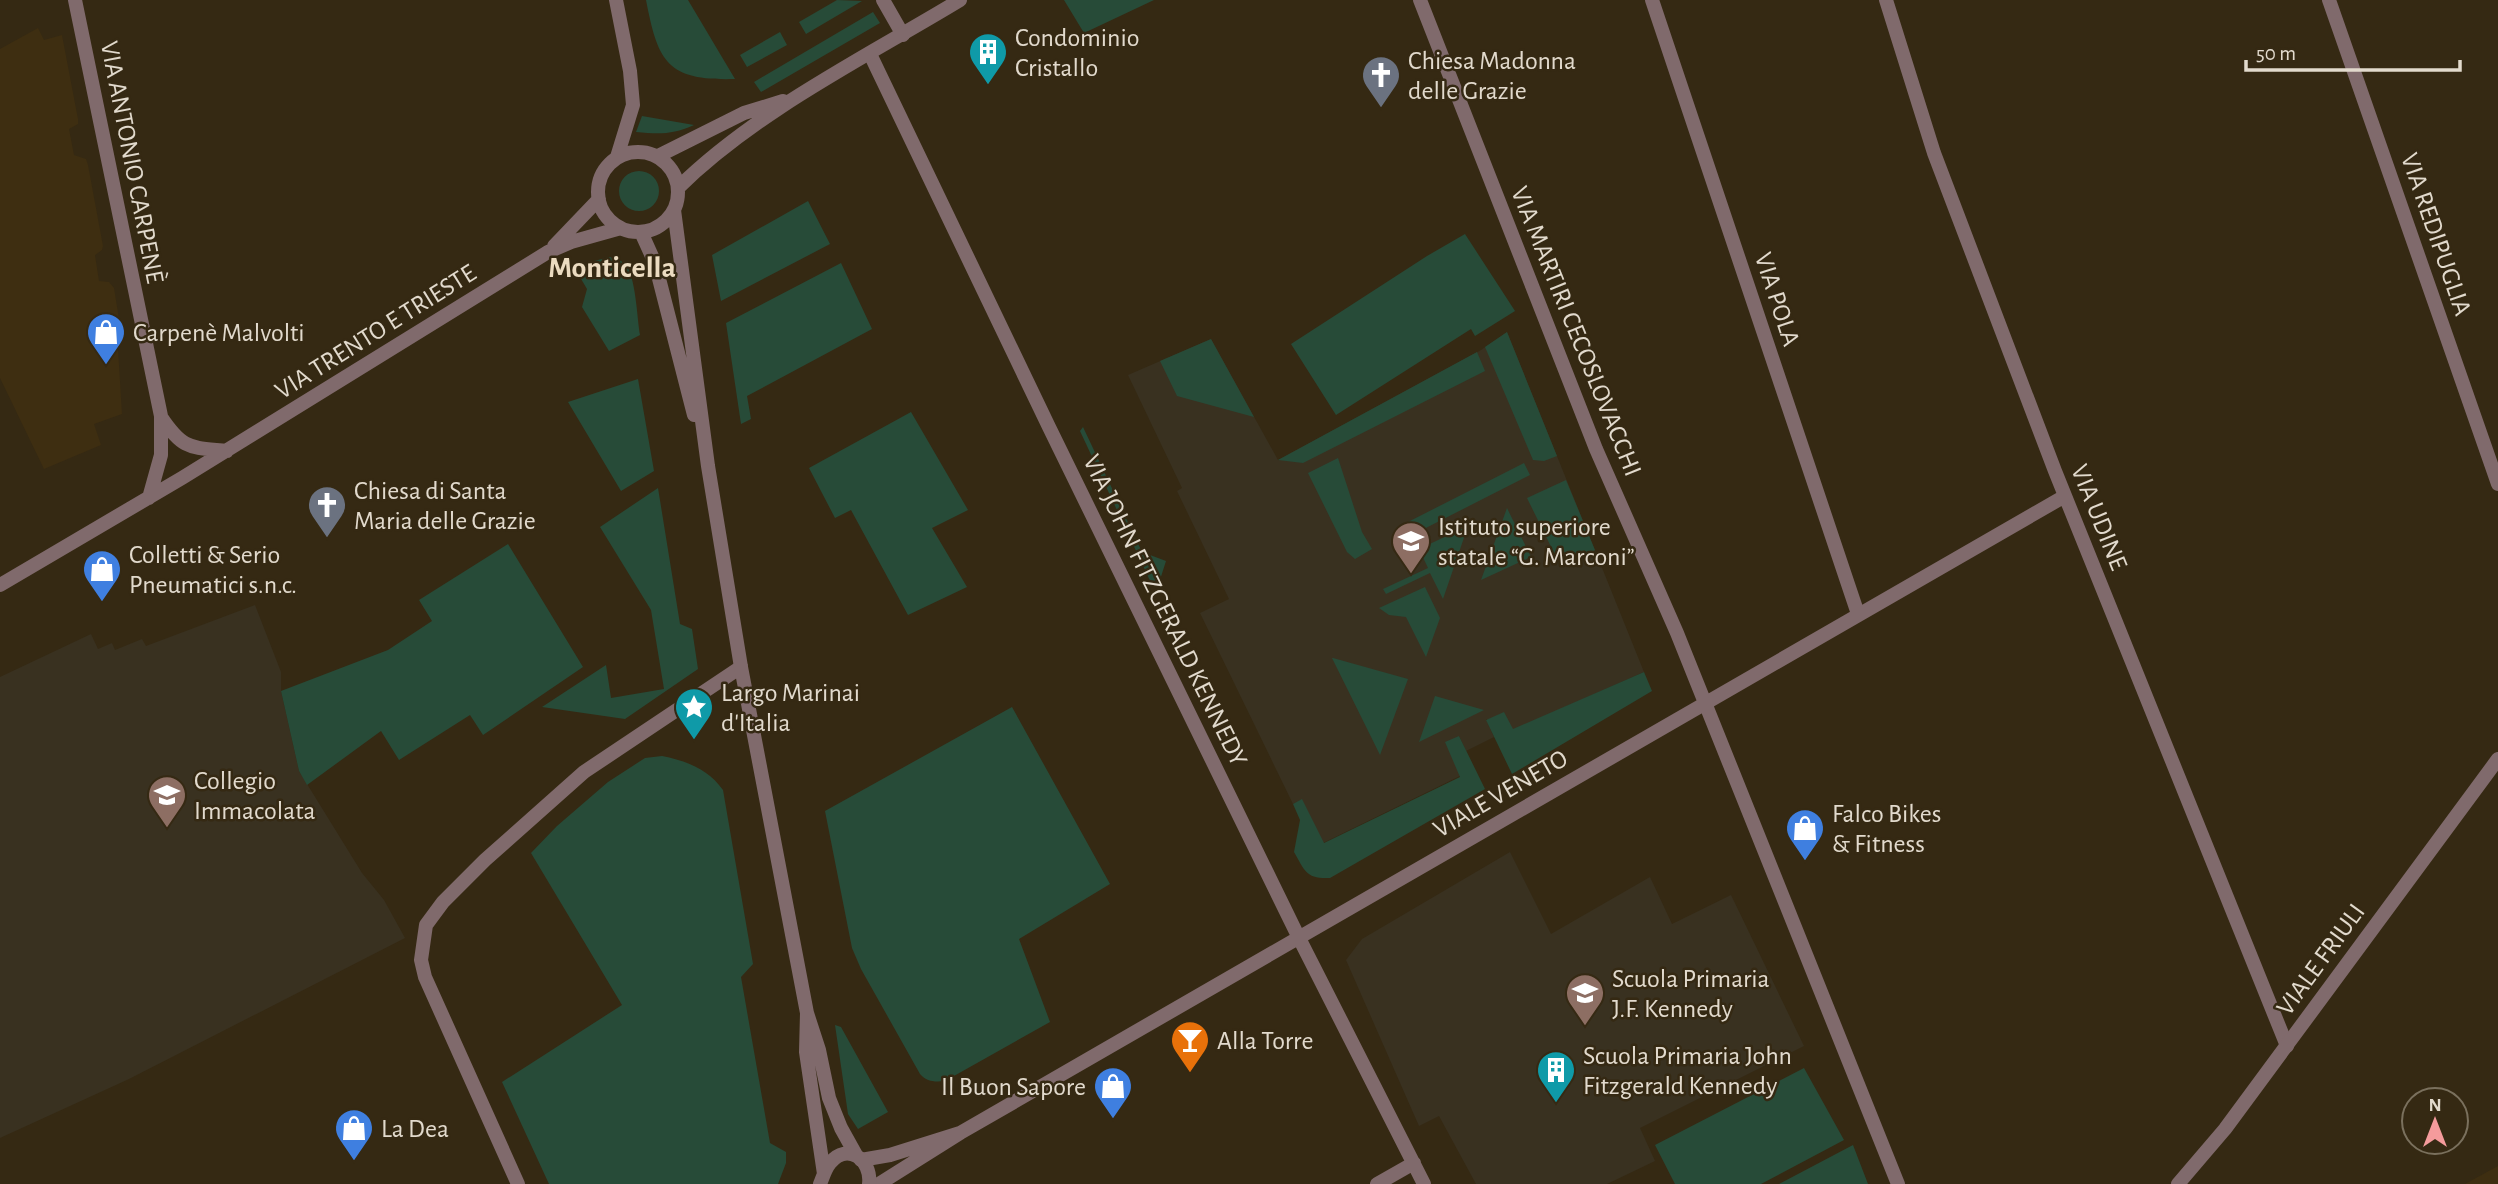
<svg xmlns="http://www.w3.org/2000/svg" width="2498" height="1184" font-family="'Alegreya Sans',sans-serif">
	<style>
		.built { fill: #3e2e11 }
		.education { fill: #393120 }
		.green { fill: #274b38 }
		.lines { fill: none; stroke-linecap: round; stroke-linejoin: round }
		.minor { stroke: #806a6c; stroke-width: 14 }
		.tertiary { stroke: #806a6c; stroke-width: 14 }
		.labels { text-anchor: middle; stroke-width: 5; stroke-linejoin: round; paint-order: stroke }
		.poi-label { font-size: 26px; fill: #e2dacd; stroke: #352913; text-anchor: start }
		.street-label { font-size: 26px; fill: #e2dacd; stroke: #352913 }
		.quarter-label { font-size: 30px; font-weight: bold; fill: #ebdbc0; stroke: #352913 }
	</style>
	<rect width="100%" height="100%" fill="#352913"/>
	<!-- built -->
	<path class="built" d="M 38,28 L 44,40 L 62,35 L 78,119 L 78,124 L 69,129 L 74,155 L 86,159 L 88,165 L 103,246 L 102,250 L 95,255 L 99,281 L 109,282 L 114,288 L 120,325 L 117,332 L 122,414 L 94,424 L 101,445 L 44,469 L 0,378 L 0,49 Z
		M 2498,1166 L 2498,1184 L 2465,1184 Z"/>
	<!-- education -->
	<path class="education" d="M 1507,332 L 1644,672 L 1513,730 L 1486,719 L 1494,737 L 1466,751 L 1459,736 L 1460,776 L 1323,843 L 1302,800 L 1293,804 L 1200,613 L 1229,599 L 1177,491 L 1182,488 L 1128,375 L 1211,339 L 1278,460 L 1481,350 Z
		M 255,605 L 281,672 L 281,691 L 299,771 L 362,873 L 384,900 L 405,938 L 129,1079 L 0,1138 L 0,677 L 91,634 L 98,649 L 112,643 L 115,650 L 142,639 L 146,646 Z
		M 1510,852 L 1551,934 L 1650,877 L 1672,924 L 1731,895 L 1804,1046 L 1640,1128 L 1655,1161 L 1607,1184 L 1476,1184 L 1439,1116 L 1419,1126 L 1346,960 L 1362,939 Z"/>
	<!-- green -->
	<path class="green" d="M 646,0 L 688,0 L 735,79 C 667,81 658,62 646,0 Z
		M 837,0 L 862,1 L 806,34 L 799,22 Z
		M 1064,0 L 1154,0 L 1084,33 Z
		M 873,12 L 880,23 L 761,92 L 754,82 Z
		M 780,32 L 787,45 L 747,67 L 740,55 Z
		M 642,116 L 694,125 C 672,135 659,134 636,132 Z
		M619 191a20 20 0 1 1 40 0a20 20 0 1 1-40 0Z
		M 808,201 L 830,244 L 721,301 L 712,255 Z
		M 1465,234 L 1515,311 L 1475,336 L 1471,329 L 1336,415 L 1291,344 L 1427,256 Z
		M 610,257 C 615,259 621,260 625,264 C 636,276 637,318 640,335 L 609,351 L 582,307 L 587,289 L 577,272 L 594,261 Z
		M 841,263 L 872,329 L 747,396 L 751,419 L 741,424 L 726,323 Z
		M 1507,332 L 1557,456 L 1544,461 L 1533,460 L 1485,347 Z
		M 1211,339 L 1254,417 L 1177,396 L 1160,361 Z
		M 1477,352 L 1485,371 L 1303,463 L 1278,460 Z
		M 638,379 L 654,471 L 621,491 L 568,402 Z
		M 911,412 L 968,510 L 932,528 L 967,587 L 908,615 L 851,510 L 835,518 L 809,468 Z
		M 1083,427 L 1142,552 L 1166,561 L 1158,586 L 1152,585 L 1080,431 Z
		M 1338,458 L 1362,532 L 1372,549 L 1355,559 L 1347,552 L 1308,473 Z
		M 1524,463 L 1530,475 L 1412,535 L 1406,523 Z
		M 1566,480 L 1595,550 L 1561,567 L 1527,498 Z
		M 658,488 L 680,624 L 692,629 L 698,669 L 625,719 L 542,707 L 606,665 L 611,698 L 664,689 L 651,610 L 600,527 Z
		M 1507,508 L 1531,557 L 1481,580 Z
		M 1468,526 L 1443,599 L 1430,573 L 1386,594 L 1383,589 L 1428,568 L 1419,549 Z
		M 508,544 L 583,667 L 483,735 L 470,715 L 399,760 L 381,731 L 307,785 L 299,771 L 281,691 L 388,650 L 432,621 L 419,600 Z
		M 1425,587 L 1440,618 L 1426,657 L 1406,617 L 1389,615 L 1379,608 Z
		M 1333,658 L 1408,679 L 1380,755 L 1332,658 Z
		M 1644,672 L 1652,691 L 1512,774 L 1486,720 L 1504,712 L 1513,729 Z
		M 1435,696 L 1484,710 L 1419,742 Z
		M 1012,707 L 1110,884 L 1019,939 L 1050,1022 L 945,1081 C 935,1082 927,1082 920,1074 L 861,969 L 852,948 L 825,811 Z
		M 1459,736 L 1485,789 L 1330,878 C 1306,879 1305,871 1294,852 L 1300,820 L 1293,804 L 1302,799 L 1324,843 L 1460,777 L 1445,742 Z
		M 662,756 C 687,761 708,769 723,790 L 753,964 L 741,977 L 770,1143 L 786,1152 L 786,1163 L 778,1184 L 549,1184 L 502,1082 L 622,1005 L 531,853 L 557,826 L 608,782 L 645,758 Z
		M 835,1025 L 841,1027 L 888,1112 L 858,1129 L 848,1114 Z
		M 1804,1068 L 1844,1140 L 1761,1184 L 1675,1184 L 1655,1145 Z
		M 1853,1145 L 1868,1184 L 1779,1184 Z"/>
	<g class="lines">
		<!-- minor -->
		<path class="minor" d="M 883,0 L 903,35
			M 1420,0 L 1596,449 L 1677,633 L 1898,1184
			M 1652,0 L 1858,614
			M 1886,0 L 1934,153 L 2055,471 L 2287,1046
			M 2329,0 L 2498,484
			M 870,54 L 1049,427 L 1298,936 L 1424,1184
			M 960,1133 C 1328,919 1698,710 2065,496
			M 861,1160 L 890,1155 L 960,1133 L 879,1184
			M 518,1184 L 425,977 L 421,960 L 426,925 L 443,902 L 485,860 L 584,772 L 741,667
			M 1377,1184 L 1414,1163"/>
		<!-- tertiary -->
		<path class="tertiary" d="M 75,0 L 161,416 L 161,455 L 149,498
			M 616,0 L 630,71 L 633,105 L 617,157
			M598 192a40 40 0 1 1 80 0a40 40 0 1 1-80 0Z
			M 658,156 L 744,113 L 783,101
			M 678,188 C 756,111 866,57 960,0
			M 674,210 L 708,466 L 741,667 L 807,1013
			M 641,232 L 655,263 L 694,415
			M 554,246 L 599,199
			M 161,417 C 183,450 190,447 227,451
			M 0,585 L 182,478 L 548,252 L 571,242 L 621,228
			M 824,1174 L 806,1052 L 807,1013 L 819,1050 L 829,1098 L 841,1128 L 856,1155
			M 820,1184 C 823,1177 825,1169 830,1163 C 847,1142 872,1159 869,1184
			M 2178,1184 L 2225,1129 L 2498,759"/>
	</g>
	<!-- icons -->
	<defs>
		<symbol id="building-pin" viewBox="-11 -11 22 30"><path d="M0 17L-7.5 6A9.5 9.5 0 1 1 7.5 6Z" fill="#0f9aa8" stroke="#352913"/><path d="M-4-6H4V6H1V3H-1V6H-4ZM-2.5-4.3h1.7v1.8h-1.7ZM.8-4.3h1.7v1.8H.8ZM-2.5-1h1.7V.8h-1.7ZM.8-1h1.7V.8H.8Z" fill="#fff"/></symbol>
		<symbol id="church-pin" viewBox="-11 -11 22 30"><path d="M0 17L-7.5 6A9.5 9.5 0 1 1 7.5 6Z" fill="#6b7280" stroke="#352913"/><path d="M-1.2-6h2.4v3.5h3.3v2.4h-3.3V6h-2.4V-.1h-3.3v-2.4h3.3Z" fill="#fff"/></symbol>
		<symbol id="shop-pin" viewBox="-11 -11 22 30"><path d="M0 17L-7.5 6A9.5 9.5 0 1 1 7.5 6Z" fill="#3f7fe0" stroke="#352913"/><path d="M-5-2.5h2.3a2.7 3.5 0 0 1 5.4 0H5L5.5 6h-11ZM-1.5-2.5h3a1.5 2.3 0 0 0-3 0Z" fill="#fff"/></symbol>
		<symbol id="school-pin" viewBox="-11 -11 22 30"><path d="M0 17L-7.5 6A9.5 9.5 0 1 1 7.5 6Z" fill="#8d6e63" stroke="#352913"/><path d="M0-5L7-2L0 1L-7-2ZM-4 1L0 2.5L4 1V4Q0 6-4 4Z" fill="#fff"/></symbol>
		<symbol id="sight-pin" viewBox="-11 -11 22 30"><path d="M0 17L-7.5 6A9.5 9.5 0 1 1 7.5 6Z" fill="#0f9aa8" stroke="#352913"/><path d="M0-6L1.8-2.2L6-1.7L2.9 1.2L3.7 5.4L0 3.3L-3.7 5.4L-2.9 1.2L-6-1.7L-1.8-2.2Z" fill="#fff"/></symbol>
		<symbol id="bar-pin" viewBox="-11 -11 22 30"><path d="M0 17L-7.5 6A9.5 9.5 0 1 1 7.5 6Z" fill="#e8710a" stroke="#352913"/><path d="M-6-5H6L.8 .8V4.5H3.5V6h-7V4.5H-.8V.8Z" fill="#fff"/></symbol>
	</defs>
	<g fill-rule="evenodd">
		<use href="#building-pin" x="966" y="30" width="44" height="60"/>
		<use href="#church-pin" x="1359" y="53" width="44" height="60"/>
		<use href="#shop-pin" x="84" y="310" width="44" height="60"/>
		<use href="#church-pin" x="305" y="483" width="44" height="60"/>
		<use href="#school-pin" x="1389" y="519" width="44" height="60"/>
		<use href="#shop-pin" x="80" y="547" width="44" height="60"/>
		<use href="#sight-pin" x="672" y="685" width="44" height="60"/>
		<use href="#school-pin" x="145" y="773" width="44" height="60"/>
		<use href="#shop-pin" x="1783" y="806" width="44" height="60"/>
		<use href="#school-pin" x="1563" y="971" width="44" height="60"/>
		<use href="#bar-pin" x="1168" y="1018" width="44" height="60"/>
		<use href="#building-pin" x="1534" y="1048" width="44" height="60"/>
		<use href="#shop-pin" x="1091" y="1064" width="44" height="60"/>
		<use href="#shop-pin" x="332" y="1106" width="44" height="60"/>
	</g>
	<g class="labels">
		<!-- poi labels -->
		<g class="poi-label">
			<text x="1015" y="46">Condominio<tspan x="1015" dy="30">Cristallo</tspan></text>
			<text x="1408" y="69">Chiesa Madonna<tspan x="1408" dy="30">delle Grazie</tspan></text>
			<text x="133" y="341">Carpenè Malvolti</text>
			<text x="354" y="499">Chiesa di Santa<tspan x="354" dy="30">Maria delle Grazie</tspan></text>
			<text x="1438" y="535">Istituto superiore<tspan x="1438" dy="30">statale “G. Marconi”</tspan></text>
			<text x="129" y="563">Colletti &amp; Serio<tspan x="129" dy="30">Pneumatici s.n.c.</tspan></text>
			<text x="721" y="701">Largo Marinai<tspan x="721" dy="30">d'Italia</tspan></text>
			<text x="194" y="789">Collegio<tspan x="194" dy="30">Immacolata</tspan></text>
			<text x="1832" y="822">Falco Bikes<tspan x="1832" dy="30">&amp; Fitness</tspan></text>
			<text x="1612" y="987">Scuola Primaria<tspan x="1612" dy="30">J.F. Kennedy</tspan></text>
			<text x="1217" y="1049">Alla Torre</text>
			<text x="1583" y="1064">Scuola Primaria John<tspan x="1583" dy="30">Fitzgerald Kennedy</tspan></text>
			<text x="1086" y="1095" text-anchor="end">Il Buon Sapore</text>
			<text x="381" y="1137">La Dea</text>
		</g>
		<!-- street labels -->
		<g class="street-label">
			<text transform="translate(133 162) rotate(79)" y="9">VIA ANTONIO CARPENÈ</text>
			<text transform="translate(2437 234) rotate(71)" y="9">VIA REDIPUGLIA</text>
			<text transform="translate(1778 299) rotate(72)" y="9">VIA POLA</text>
			<text transform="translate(375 331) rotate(-32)" y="9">VIA TRENTO E TRIESTE</text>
			<text transform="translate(1577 331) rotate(68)" y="9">VIA MARTIRI CECOSLOVACCHI</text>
			<text transform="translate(2100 517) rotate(68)" y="9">VIA UDINE</text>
			<text transform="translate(1166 610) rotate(64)" y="9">VIA JOHN FITZGERALD KENNEDY</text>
			<text transform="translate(1500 793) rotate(-30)" y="9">VIALE VENETO</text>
			<text transform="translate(2320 959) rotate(-54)" y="9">VIALE FRIULI</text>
		</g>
		<!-- quarter labels -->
		<g class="quarter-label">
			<text x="612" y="277">Monticella</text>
		</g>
	</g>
	<!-- north arrow -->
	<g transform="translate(2435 1121)"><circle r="33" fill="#352913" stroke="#7a705d" stroke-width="2"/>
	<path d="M0-5L12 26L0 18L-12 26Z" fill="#f59b9c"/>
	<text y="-10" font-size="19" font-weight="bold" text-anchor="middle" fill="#e2dacd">N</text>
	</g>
	<!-- scale -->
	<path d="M2246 60v10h214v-10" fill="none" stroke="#e2dacd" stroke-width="3.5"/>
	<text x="2256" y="60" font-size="21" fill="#e2dacd" stroke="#352913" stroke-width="5" paint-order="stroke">50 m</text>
</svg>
